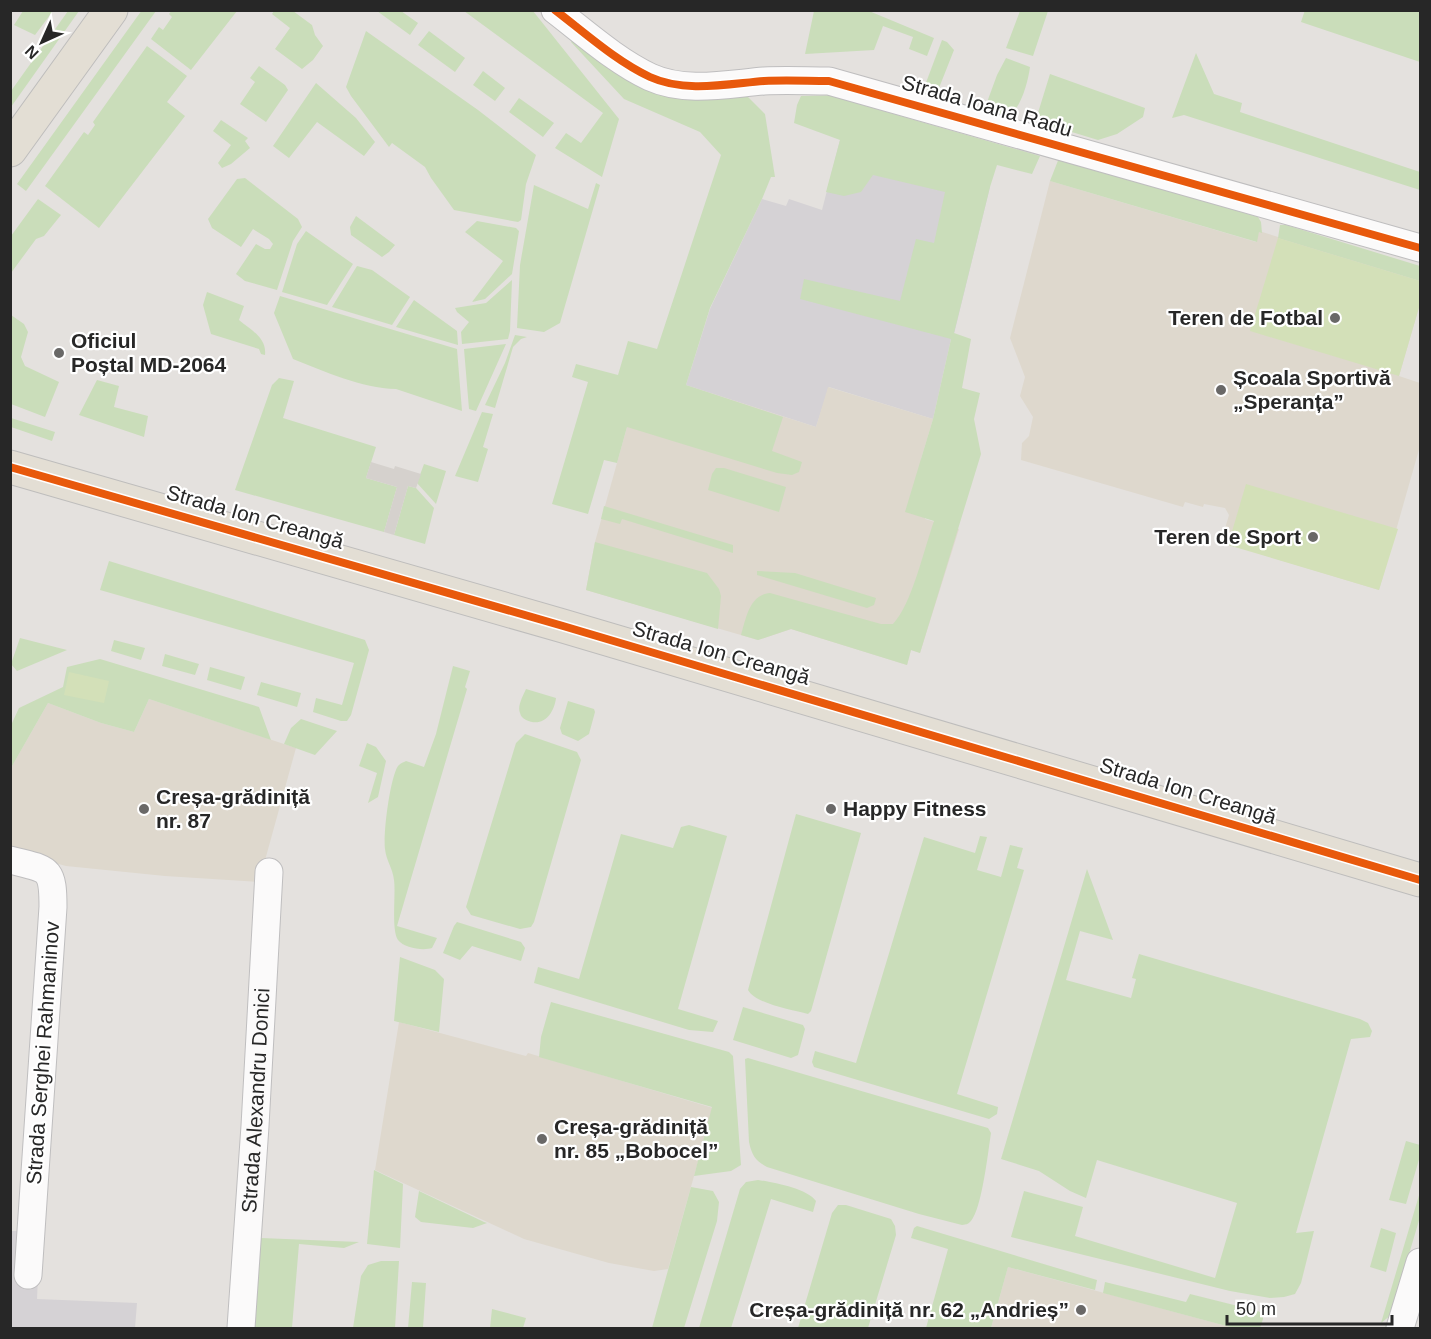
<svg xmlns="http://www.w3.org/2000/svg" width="1431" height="1339" font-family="Helvetica,sans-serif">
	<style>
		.industrial { fill: #d5d2d5 }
		.education { fill: #ded8cd }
		.green { fill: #caddba }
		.pitch { fill: #d3e0b8 }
		.plaza { fill: #d5d1cd }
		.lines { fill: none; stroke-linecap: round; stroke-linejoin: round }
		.minor-casing { stroke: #bfbebf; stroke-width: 29 }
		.major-casing { stroke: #bebdbc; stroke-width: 35 }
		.minor { stroke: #fbfafa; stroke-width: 27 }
		.major { stroke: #e3ded4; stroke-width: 33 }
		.cycleway-casing { stroke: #fff; stroke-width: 11 }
		.cycleway { stroke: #e8590c; stroke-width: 8 }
		.poi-dot { fill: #696867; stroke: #fff; stroke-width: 2 }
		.labels { text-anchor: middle; stroke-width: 4.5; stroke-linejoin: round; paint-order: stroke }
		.street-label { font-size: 21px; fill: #272727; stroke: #fff }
		.poi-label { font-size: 21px; font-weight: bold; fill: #272727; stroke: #fff; text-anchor: start }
	</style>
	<rect width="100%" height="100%" fill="#e4e1de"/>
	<!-- industrial -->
	<path class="industrial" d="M 840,140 L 990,187 L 954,334 L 951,339 L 933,419 L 829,387 L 816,427 L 686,385 L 710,309 L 762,199 L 786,206 L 789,199 L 822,210 Z
		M 11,1231 L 18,1231 L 38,1276 L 37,1299 L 137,1303 L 135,1328 L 11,1328 Z"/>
	<!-- education -->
	<path class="education" d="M 1050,181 L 1256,242 L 1259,231 L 1420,281 L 1420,304 L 1399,376 L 1420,383 L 1420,446 L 1379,590 L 1221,542 L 1229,515 L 1225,508 L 1204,504 L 1203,507 L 1185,502 L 1183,507 L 1021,460 L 1022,443 L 1029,436 L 1033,417 L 1020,396 L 1025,377 L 1010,338 Z
		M 691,387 L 816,427 L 828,387 L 933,419 L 921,459 L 925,519 L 959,529 L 920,653 L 911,650 L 907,665 L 791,629 L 758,640 L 586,590 L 595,542 L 627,427 Z
		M 149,699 L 296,748 L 259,882 L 165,876 L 66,866 L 11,851 L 11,768 L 48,703 L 101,723 L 134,732 Z
		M 399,1022 L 526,1056 L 528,1053 L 713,1108 L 668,1269 L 654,1271 L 609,1263 L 524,1239 L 375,1170 Z
		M 1008,1267 L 1230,1327 L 1230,1328 L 991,1328 Z"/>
	<!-- green -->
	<path class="green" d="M 142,10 L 156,11 L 26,191 L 17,184 Z
		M 172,10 L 237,10 L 237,11 L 191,70 L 151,39 L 159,27 L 163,30 L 172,17 L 169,14 Z
		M 1305,10 L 1420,11 L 1420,62 L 1301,22 Z
		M 23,11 L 23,10 L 53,11 L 35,35 L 14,25 Z
		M 68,11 L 79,11 L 11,107 L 11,91 Z
		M 274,11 L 293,11 L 312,25 L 315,35 L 323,46 L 313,60 L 302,69 L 275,49 L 290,28 L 272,14 Z
		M 377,11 L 401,11 L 418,23 L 410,35 Z
		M 464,11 L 533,11 L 619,119 L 602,177 L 555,148 L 566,133 L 581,143 L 603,113 Z
		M 814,11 L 869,11 L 934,38 L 927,56 L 909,49 L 913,37 L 883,26 L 874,50 L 805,54 Z
		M 1020,11 L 1048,11 L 1033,56 L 1006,48 Z
		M 366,31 L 478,110 L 536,155 L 526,184 L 521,220 L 518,222 L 454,210 L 431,178 L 425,167 L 392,143 L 389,147 L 351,96 L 346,87 Z
		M 429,31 L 465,58 L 455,72 L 418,45 Z
		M 573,39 L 685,97 L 748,97 L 765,114 L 775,177 L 771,177 L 762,199 L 710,308 L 686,385 L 783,417 L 772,451 L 802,462 L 799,472 L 792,475 L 777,473 L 627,427 L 617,463 L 604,460 L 588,514 L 552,504 L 588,382 L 572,377 L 576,364 L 618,375 L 628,341 L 657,349 L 721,155 L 700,132 L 624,99 L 571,42 Z
		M 942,40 L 947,42 L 954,50 L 937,93 L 924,88 Z
		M 147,46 L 187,76 L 167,102 L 185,116 L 99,228 L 45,186 L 84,132 L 88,135 L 95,125 L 93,122 Z
		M 1196,53 L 1214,94 L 1242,103 L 1240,112 L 1420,172 L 1420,190 L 1184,115 L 1172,118 Z
		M 1006,58 L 1030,67 C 1028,82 1021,109 1008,116 L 989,111 L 986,105 L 997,75 Z
		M 259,66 L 285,85 L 288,90 L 266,122 L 240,104 L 255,82 L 250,78 Z
		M 483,71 L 505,88 L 495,101 L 473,85 Z
		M 1050,74 L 1145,108 L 1143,117 L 1117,134 L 1098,140 L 1039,122 L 1037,116 Z
		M 316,83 L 356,118 L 375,142 L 364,156 L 317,122 L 289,158 L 273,146 Z
		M 845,95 L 845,100 L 1040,156 L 1032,174 L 997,165 L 990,187 L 954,333 L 971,339 L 962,388 L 980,393 L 974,419 L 981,454 L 920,653 L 911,650 L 907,665 L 791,629 L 758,640 L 741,635 C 746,619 749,595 770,593 L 881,624 L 893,624 C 912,604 924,549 934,521 L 905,512 L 933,419 L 951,339 L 800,299 L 804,279 L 900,301 L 916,239 L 934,243 L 945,192 L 873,175 L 861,192 L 844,196 L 826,192 L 840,140 L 794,123 L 797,105 L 801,96 Z
		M 519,98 L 554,123 L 543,137 L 509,112 Z
		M 221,120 L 248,138 L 245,141 L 250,148 L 231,164 L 222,168 L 218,163 L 231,145 L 213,131 Z
		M 1059,158 L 1258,217 L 1261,222 L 1262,233 L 1259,232 L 1257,242 L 1050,181 Z
		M 245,178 L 298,219 L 302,227 L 293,241 L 277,290 L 245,281 L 236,274 L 256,244 L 265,249 L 270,249 L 273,244 L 269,239 L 253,229 L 241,247 L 212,228 L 208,219 L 237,179 Z
		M 596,183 L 600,185 L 560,323 L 544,332 L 517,328 L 520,265 L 534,185 L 588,209 Z
		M 38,199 L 61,215 L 44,236 L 36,239 L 11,273 L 11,236 Z
		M 356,216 L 395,245 L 389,252 L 382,257 L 351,235 L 350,227 Z
		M 477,221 L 516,228 L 519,231 L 512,274 L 485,299 L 472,302 L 503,261 L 465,232 Z
		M 1280,225 L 1286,225 L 1420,266 L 1420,281 L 1278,238 Z
		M 306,231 L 353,264 L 327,305 L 282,292 L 297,244 Z
		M 357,266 L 372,270 L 410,297 L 392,325 L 332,307 Z
		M 512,280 L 510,331 L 508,339 L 462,344 L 461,332 L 469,322 L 457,312 L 455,308 L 486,303 Z
		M 207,292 L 244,306 L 239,320 C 251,330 267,338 265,355 L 261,354 L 259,349 L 211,334 L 203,305 Z
		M 280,296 L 457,349 L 462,411 L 396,389 C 361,388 326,372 293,359 L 274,313 Z
		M 414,300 L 457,331 L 458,345 L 396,327 Z
		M 11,315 L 24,324 L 28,332 L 21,357 L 25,366 L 59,382 L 45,417 L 11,404 Z
		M 515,335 L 527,337 L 521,339 L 513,347 L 495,408 L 485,405 L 505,363 Z
		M 506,344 L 476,411 L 469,409 L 464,349 Z
		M 279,378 L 294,381 L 283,418 L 376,447 L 366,478 L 397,487 L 384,532 L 235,490 L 272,385 Z
		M 97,380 L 119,386 L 114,407 L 148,416 L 144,437 L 79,415 Z
		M 482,412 L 493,414 L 483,447 L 488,449 L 478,482 L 455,476 Z
		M 11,418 L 55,432 L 52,441 L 11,427 Z
		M 424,464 L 446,471 L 436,504 L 417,483 Z
		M 716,468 L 724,468 L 786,487 L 779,512 L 708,490 L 712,474 Z
		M 408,486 L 416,488 L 434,508 L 425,544 L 394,535 Z
		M 604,506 L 733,545 L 733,553 L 622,519 L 620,524 L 601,519 Z
		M 595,542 L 707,573 L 719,589 L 721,596 L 718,629 L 586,590 Z
		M 109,561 L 365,640 L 369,650 L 351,715 L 347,721 L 341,721 L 313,712 L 316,698 L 342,705 L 354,663 L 100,590 Z
		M 757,571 L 795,573 L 876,598 L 874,605 L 867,608 L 757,575 Z
		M 20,638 L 67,650 L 17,671 L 11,664 Z
		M 114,640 L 145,648 L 141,660 L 111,651 Z
		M 165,654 L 199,664 L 195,675 L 162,666 Z
		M 100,659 L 259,707 L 271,740 L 149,699 L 134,732 L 101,723 L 48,703 L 11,768 L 11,722 L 12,723 L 19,708 L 63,687 L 67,667 Z
		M 453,666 L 470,671 L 465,687 L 467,689 L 397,926 L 437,938 L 432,948 C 423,951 404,948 398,940 C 391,930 396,894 394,880 C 393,869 386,860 385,849 C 383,834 390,778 398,766 C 401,763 402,763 406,761 L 424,767 L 436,734 Z
		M 210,667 L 245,677 L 241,690 L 207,680 Z
		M 261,682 L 301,693 L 297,707 L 257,695 Z
		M 526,689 L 556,698 C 554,714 543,728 526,720 C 523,718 521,717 520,713 C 517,706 523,696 526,689 Z
		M 568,701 L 594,709 L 595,712 L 589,734 L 578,741 L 562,734 L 560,728 Z
		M 301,719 L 337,731 L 315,755 L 284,744 L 291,728 Z
		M 525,734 L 577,752 L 581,760 L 534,922 L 531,927 L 520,929 L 471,915 L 466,907 L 516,743 Z
		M 367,743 L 376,747 L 386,761 L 378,797 L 368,803 L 377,773 L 359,766 Z
		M 796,814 L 861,833 L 811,1011 L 808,1014 C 792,1010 756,1004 748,990 Z
		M 689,825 L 727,836 L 678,1009 L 718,1021 L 713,1032 L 689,1030 L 534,983 L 538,967 L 579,979 L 621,834 L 673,848 L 681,827 Z
		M 980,836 L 987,837 L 977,870 L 1001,877 L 1010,845 L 1023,848 L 1017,868 L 1024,870 L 957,1094 L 998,1107 L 997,1114 L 989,1119 L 814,1067 L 812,1062 L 815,1051 L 856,1063 L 924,837 L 975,853 Z
		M 1087,869 L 1113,940 L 1080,931 L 1066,980 L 1131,998 L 1136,979 L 1132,978 L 1139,954 L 1360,1019 L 1368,1023 L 1372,1031 L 1370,1037 L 1351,1039 L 1296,1233 L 1314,1231 L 1301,1283 L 1295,1294 L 1284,1297 L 1270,1298 L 1230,1291 L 1011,1237 L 1024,1191 L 1083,1207 L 1075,1236 L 1215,1278 L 1237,1203 L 1097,1160 L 1086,1198 L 1070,1191 L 1039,1171 L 1001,1159 Z
		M 457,922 L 521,942 L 525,948 L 521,961 L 472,946 L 460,960 L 443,953 L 454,926 Z
		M 400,957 L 435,970 L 444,979 L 439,1032 L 394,1021 Z
		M 551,1002 L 729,1052 L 733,1056 L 741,1165 L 731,1171 L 694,1176 L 712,1107 L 539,1057 L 541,1037 Z
		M 743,1007 L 803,1025 L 805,1029 L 798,1055 L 791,1058 L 733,1040 Z
		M 748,1058 L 988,1128 L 991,1133 C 988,1152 982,1208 971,1221 C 967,1225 967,1224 962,1225 L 919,1214 L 767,1167 C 756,1161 752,1156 749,1142 L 745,1059 Z
		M 1406,1141 L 1420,1145 L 1420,1156 L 1406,1204 L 1389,1200 Z
		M 374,1170 L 403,1184 L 400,1248 L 367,1244 Z
		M 758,1180 C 773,1182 808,1189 816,1201 L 813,1212 L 771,1199 L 731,1328 L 699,1328 L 740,1189 L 746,1182 Z
		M 691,1187 L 713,1191 L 719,1202 L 717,1221 L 684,1328 L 652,1328 Z
		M 419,1191 L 484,1222 L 487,1223 L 473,1228 L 421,1222 L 415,1217 Z
		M 1420,1192 L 1420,1217 L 1391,1315 L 1381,1323 Z
		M 838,1205 L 846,1205 L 891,1219 L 895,1226 L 896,1235 L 868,1328 L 798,1328 L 832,1213 Z
		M 917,1226 L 1097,1280 L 1095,1290 L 1008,1267 L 991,1328 L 926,1328 L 948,1249 L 911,1238 L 914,1228 Z
		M 1381,1228 L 1396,1233 L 1386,1272 L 1370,1267 Z
		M 261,1238 L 359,1242 L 344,1248 L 299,1244 L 292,1328 L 252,1328 Z
		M 381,1261 L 399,1261 L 395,1328 L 353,1328 L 361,1276 L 368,1265 Z
		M 412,1282 L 426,1283 L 423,1328 L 408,1328 Z
		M 1105,1282 L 1186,1302 L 1190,1294 L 1258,1311 L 1263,1314 L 1263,1319 L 1260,1328 L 1230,1328 L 1230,1327 L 1103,1293 Z
		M 492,1309 L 526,1318 L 523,1328 L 490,1328 Z"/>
	<!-- pitch -->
	<path class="pitch" d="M 1278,238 L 1420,281 L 1420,304 L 1399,376 L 1250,331 Z
		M 1246,484 L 1398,529 L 1379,590 L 1228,545 Z
		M 69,672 L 109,681 L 104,703 L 64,695 Z"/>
	<!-- plaza -->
	<path class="plaza" d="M 371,462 L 394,469 L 395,466 L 421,474 L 416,488 L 408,486 L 394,535 L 384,532 L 397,487 L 366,478 Z"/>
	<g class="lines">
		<defs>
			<g id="minor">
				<path d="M 555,10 C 585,33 616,61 650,77 C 685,93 727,84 764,81 C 786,80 807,81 829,81 L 1420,248"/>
				<path d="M 10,860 C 48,870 53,866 53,907 L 28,1275"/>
				<path id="s1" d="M 241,1328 L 255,1126 L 269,872"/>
				<path d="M 1400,1328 L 1420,1262"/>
			</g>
			<path id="major" d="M 10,150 L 111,10
				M 10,467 L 563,626 L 1420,880"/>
		</defs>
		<!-- minor casing -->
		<use href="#minor" class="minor-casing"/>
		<!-- major casing -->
		<use href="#major" class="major-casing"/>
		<!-- minor -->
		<use href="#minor" class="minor"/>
		<!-- major -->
		<use href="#major" class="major"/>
		<defs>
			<path id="cycleway" d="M 555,10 C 585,33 616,61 650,77 C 685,93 727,84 764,81 C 786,80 807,81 829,81 L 1420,248
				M 10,467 L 563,626 L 1420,880"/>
		</defs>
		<!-- cycleway casing -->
		<use href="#cycleway" class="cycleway-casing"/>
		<!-- cycleway -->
		<use href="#cycleway" class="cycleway"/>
	</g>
	<!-- markers -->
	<g class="poi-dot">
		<circle cx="1335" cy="318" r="6"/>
		<circle cx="59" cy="353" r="6"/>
		<circle cx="1221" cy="390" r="6"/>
		<circle cx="1313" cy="537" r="6"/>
		<circle cx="144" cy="809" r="6"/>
		<circle cx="831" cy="809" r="6"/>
		<circle cx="542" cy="1139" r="6"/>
		<circle cx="1081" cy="1310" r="6"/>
	</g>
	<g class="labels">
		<!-- street labels -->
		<g class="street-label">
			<text transform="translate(987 106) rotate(16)" y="7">Strada Ioana Radu</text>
			<text transform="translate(255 517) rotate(16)" y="7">Strada Ion Creangă</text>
			<text transform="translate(721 653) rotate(16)" y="7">Strada Ion Creangă</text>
			<text transform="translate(1188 791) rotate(17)" y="7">Strada Ion Creangă</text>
			<text transform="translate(43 1053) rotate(-86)" y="7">Strada Serghei Rahmaninov</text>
			<text dy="7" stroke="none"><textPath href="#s1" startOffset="228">Strada Alexandru Donici</textPath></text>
		</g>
		<!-- poi labels -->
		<g class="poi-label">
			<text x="1323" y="325" text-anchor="end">Teren de Fotbal</text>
			<text x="71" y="348">Oficiul<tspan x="71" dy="24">Poștal MD-2064</tspan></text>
			<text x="1233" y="385">Școala Sportivă<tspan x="1233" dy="24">„Speranța”</tspan></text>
			<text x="1301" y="544" text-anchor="end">Teren de Sport</text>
			<text x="156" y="804">Creșa-grădiniță<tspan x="156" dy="24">nr. 87</tspan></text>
			<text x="843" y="816">Happy Fitness</text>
			<text x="554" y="1134">Creșa-grădiniță<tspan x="554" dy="24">nr. 85 „Bobocel”</tspan></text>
			<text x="1069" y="1317" text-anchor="end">Creșa-grădiniță nr. 62 „Andrieș”</text>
		</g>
	</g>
	<!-- border -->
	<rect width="1431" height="1339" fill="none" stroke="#272727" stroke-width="24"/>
	<!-- north arrow -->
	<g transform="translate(42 42) rotate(225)" stroke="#ffffff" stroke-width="4.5" paint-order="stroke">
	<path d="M0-4.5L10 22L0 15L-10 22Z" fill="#272727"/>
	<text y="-9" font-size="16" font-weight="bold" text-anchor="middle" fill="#272727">N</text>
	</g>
	<!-- scale -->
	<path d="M1227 1315v9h165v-9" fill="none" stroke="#272727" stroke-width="3"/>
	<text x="1236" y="1315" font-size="18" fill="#272727" stroke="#ffffff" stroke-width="4.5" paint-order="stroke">50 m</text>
</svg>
